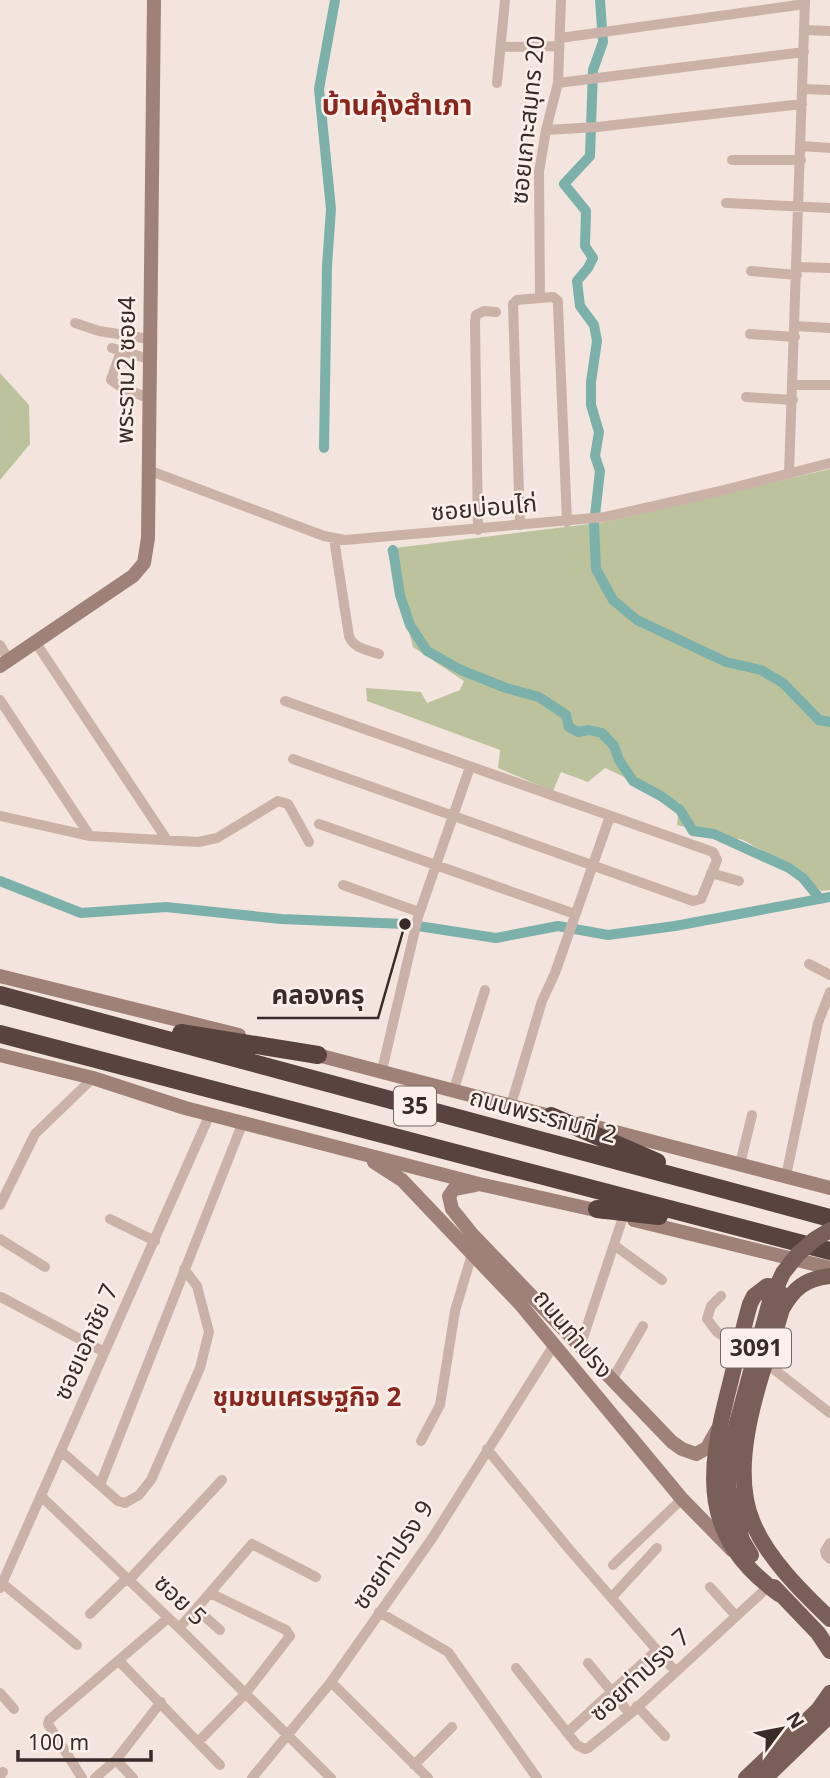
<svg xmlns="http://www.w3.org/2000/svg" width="830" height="1778" font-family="'Noto Sans','Noto Sans Thai',sans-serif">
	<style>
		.green { fill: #bcc29c }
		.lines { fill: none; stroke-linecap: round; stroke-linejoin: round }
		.canal { stroke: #7bb1aa; stroke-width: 10 }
		.street { stroke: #cbb2a8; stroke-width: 10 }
		.secondary { stroke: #9f8179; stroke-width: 14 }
		.primary { stroke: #7a5f59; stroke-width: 16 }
		.highway { stroke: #59433f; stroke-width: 18 }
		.primary-bridge { stroke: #7a5f59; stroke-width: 16 }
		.labels { text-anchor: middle; stroke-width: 5; stroke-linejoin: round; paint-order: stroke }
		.shield { fill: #faf0e9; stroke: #726662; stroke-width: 2 }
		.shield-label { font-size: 23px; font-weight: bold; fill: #382b28 }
		.street-label { font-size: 24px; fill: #382b28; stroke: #faf0e9 }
		.neighbourhood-label { font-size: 26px; font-weight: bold; fill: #89271f; stroke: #faf0e9 }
		.quarter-label { font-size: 28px; font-weight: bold; fill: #89271f; stroke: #faf0e9 }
		.leader { fill: none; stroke: #382b28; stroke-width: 2.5 }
		.callout-dot { fill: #382b28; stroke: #faf0e9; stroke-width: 2.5 }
		.callout-label { font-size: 26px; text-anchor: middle; font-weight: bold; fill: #382b28; stroke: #faf0e9; stroke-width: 5; stroke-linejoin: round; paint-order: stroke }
	</style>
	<rect width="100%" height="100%" fill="#f3e5dd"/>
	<!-- green -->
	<path class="green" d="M 0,373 L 29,405 L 30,444 L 0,480 Z
		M 830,469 L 830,890 L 821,891 L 801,872 L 743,840 L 677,825 L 680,803 L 605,768 L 588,782 L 561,772 L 553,791 L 498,768 L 500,750 L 367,701 L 366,688 L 421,692 L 427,703 L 460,690 L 464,681 L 413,647 L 387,549 L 606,522 Z"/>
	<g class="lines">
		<!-- canal -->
		<path class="canal" d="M 600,0 L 603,42 L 593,70 L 590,156 L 564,184 L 586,211 L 585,246 L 593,258 L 588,268 L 577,281 L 580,306 L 594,325 L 597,341 L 591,382 L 591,405 L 599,432 L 595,456 L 600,471 L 594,524 L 596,569 L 613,600 L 637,620 L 726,662 L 761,670 L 783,683 L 819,720 L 830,722
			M 324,448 L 327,266 L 331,209 L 319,89 L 335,0
			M 393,550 L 400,595 L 410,625 L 427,651 L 461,670 L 506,688 L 539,697 L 566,715 L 569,727 L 578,732 L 589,730 L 602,733 L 614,746 L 619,760 L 633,781 L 661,796 L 680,810 L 693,831 L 714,834 L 789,868 L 803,878 L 820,899
			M 0,881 L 81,913 L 166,907 L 281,919 L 405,924 L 496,938 L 558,926 L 608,935 L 675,926 L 830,897"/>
		<!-- street -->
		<path class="street" d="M 561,0 L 558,83 L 546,130 L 539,172 L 540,298 L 553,297 L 558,301 L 558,306 L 567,522
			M 804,30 L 830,31
			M 560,38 L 805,4
			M 501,47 L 559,46
			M 497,83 L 505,0
			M 558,83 L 804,52
			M 803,89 L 830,90
			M 546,130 L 597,127 L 802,104
			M 801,146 L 830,148
			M 732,160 L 801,160
			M 726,203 L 830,208
			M 797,267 L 830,268
			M 751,271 L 797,275
			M 75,323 L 99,331 L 149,339
			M 795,326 L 830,328
			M 750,334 L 795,337
			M 112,348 L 149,359
			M 119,357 L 111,380 L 121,387 L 148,398
			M 794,385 L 830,385
			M 746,397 L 793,400
			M 148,470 L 324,536 L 345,540 L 605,517 L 716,492 L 830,463
			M 789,474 L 805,0
			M 520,525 L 513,304 L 517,300 L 540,298
			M 478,530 L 475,321 L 476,315 L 484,311 L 496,312
			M 334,539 L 349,636 C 353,648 367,650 379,654
			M 36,643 L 167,840
			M 0,645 L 9,660
			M 0,700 L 90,836
			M 285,701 L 713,852 L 717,860 L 701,899 L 693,901 L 293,759
			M 0,816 L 90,836 L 198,842 L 217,838 L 278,801 L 288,804 L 309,842
			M 319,824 L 575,914
			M 711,873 L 739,881
			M 343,885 L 419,912
			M 809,964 L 830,975
			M 382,1070 L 418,917 L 470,767
			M 454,1089 L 485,990
			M 511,1105 L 542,1001 L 555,973 L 610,816
			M 740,1164 L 752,1115
			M 786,1176 L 818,1023 L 830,992
			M 0,1205 L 35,1134 L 93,1078
			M 110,1219 L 155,1241
			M 0,1239 L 45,1267
			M 614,1245 L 662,1280
			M 721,1296 L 711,1306 L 707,1319 L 717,1332 L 739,1348
			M 1,1297 L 104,1352
			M 580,1347 L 623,1217
			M 766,1363 L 830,1413
			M 612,1380 L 643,1326
			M 421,1441 L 440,1405 L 455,1311 L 472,1254
			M 487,1449 L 569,1549 L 676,1672
			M 61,1451 L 118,1501 L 125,1503 L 139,1495 L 151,1480 L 200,1368 L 209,1332 L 197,1286 L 184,1269
			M 100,1485 L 243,1122
			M 42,1497 L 179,1628 L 331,1778
			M 830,1543 L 825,1551 L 826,1555 L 830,1559
			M 613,1565 L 682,1499
			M 129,1580 L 222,1480
			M 2,1583 L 77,1645
			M 710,1587 L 736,1616
			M 0,1588 L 210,1114
			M 612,1597 L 657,1548
			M 379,1612 L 448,1652 L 537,1778
			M 90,1614 L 127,1578
			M 179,1628 L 196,1609
			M 220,1630 L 196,1609 L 252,1544 L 316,1577
			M 120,1662 L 220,1765
			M 588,1663 L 630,1714
			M 516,1668 L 577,1745 L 585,1749 L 588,1748 L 630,1714 L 769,1586
			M 331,1682 L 428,1778
			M 0,1693 L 14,1709
			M 637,1706 L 665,1736
			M 567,1733 L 657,1650
			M 198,1742 L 245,1694 L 290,1636 L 286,1630 L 210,1593
			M 116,1760 L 133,1778
			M 414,1765 L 452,1727
			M 0,1776 L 3,1772
			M 82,1778 L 48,1724 L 49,1720 L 168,1618
			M 95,1778 L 116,1760 L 161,1702
			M 252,1778 L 331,1682 L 433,1537 L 554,1345"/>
		<!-- secondary -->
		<path class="secondary" d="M 0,666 L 133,576 L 144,563 L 148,538 L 154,0
			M 0,976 L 239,1035
			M 310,1053 L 561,1119
			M 0,1055 L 93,1078 L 185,1108 L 479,1184 L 604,1212
			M 581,1123 L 830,1188
			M 374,1162 L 402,1180 L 521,1305 L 682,1499 L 732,1550
			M 475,1185 L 454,1189 L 449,1196 L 452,1209 L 472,1234 L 672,1442 L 682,1449 L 696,1454 L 707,1448 L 717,1430
			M 634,1220 L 830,1268"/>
		<!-- primary -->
		<path class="primary" d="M 830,1276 C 805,1279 794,1288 782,1309 C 764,1372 726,1460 753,1523 C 768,1559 802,1592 830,1619
			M 728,1488 L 742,1540 L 751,1555
			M 774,1587 L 818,1633 L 830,1651
			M 779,1594 C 699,1536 707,1473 729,1388 C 736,1360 742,1332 750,1304 L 754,1296 L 767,1286 L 775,1287 L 783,1296
			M 746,1778 L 818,1710 L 830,1693
			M 765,1778 L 830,1715"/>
		<!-- highway -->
		<path class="highway" d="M 0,995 L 830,1218
			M 181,1033 L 318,1055
			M 0,1034 L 830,1251
			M 551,1116 L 657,1162
			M 597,1209 L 659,1216"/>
		<!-- primary-bridge -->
		<path class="primary-bridge" d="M 728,1488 L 731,1445 L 770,1301 L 783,1273 L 798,1254 L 815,1239 L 830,1230"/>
	</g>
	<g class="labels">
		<!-- shield labels -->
		<g class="shield">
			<rect x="394" y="1086.5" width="42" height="39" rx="5"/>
			<rect x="721" y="1328.5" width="70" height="39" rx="5"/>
		</g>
		<g class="shield-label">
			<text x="415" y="1114">35</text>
			<text x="756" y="1356">3091</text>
		</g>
		<!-- street labels -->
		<g class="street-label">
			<text transform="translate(528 120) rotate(-84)" y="8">ซอยเกาะสมุทร 20</text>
			<text transform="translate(126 370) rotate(-89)" y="8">พระราม2 ซอย4</text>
			<text transform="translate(484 508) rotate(-5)" y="8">ซอยบ่อนไก่</text>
			<text transform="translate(543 1116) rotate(15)" y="8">ถนนพระรามที่ 2</text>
			<text transform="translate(573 1334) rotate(50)" y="8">ถนนท่าปรง</text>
			<text transform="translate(86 1342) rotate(-66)" y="8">ซอยเอกชัย 7</text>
			<text transform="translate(393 1555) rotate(-56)" y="8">ซอยท่าปรง 9</text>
			<text transform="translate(180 1600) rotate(44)" y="8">ซอย 5</text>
			<text transform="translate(640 1675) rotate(-42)" y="8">ซอยท่าปรง 7</text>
		</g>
		<!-- neighbourhood labels -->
		<g class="neighbourhood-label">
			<text x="307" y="1406">ชุมชนเศรษฐกิจ 2</text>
		</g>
		<!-- quarter labels -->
		<g class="quarter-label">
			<text x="397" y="115">บ้านคุ้งสำเภา</text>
		</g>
	</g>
	<!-- callouts -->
	<path class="leader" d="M405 924L378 1018H257"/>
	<circle class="callout-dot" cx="405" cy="924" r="7"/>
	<g class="callout-label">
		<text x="318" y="1004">คลองครุ</text>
	</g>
	<!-- north arrow -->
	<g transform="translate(781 1729) rotate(58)" stroke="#faf0e9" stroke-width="5" paint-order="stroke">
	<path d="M0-5L12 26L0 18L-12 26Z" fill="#382b28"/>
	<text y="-10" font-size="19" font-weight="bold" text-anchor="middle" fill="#382b28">N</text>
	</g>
	<!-- scale -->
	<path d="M18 1750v10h133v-10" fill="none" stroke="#382b28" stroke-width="3.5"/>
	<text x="28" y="1750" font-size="21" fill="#382b28" stroke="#faf0e9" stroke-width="5" paint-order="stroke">100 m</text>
</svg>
